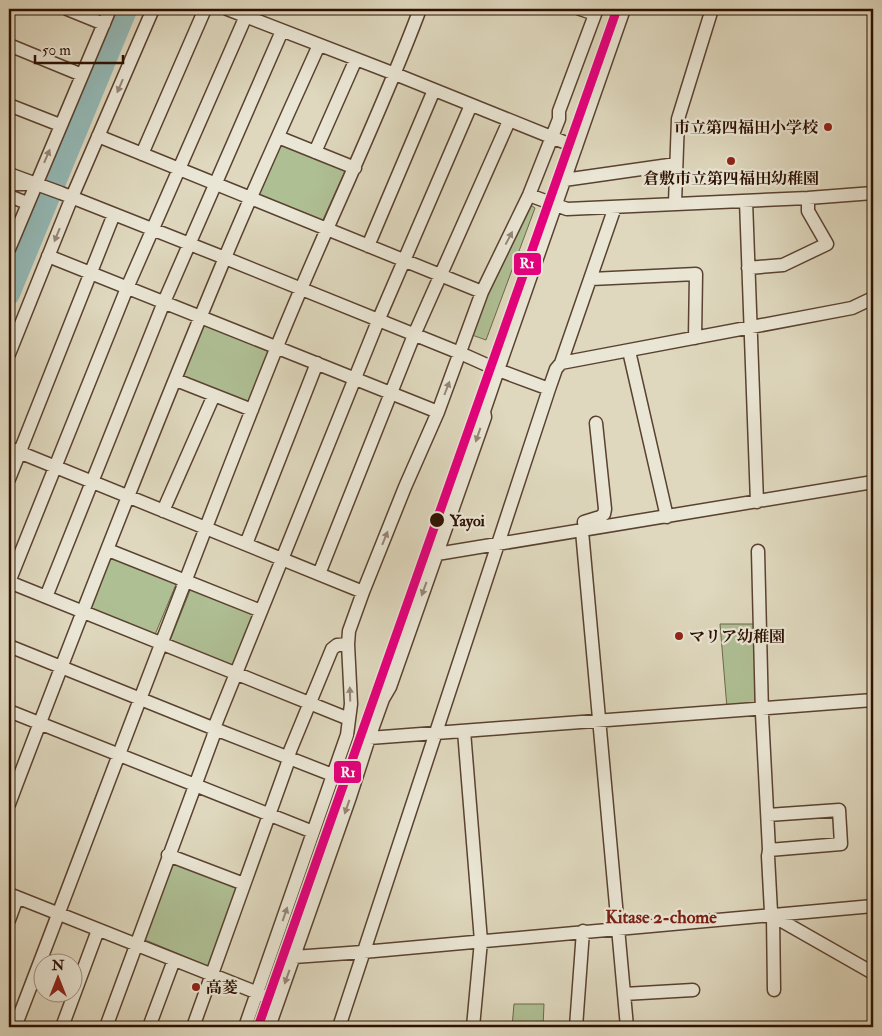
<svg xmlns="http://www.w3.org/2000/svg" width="882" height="1036" font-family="'IM FELL Double Pica','Noto Serif JP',serif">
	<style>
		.green { fill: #afbf94; stroke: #6e684a }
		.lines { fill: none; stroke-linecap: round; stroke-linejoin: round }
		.stream { stroke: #6b756e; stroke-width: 4 }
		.river { stroke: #94b9b6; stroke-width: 21 }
		.minor-casing { stroke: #5a4230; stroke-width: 15 }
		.minor { stroke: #eae6d5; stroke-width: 12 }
		.rail-1-casing { stroke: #eae6d5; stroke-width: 12 }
		.rail-1 { stroke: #e5007d; stroke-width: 9 }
		.oneway { fill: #958676 }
		.poi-dot { fill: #8f2418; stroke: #eae6d5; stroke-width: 2 }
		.stop-dot { fill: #2d1001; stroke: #eae6d5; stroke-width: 2 }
		.labels { text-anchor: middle; stroke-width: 4.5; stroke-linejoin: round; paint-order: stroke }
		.poi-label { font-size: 16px; font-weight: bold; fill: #2d1001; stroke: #eae6d5; text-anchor: start }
		.stop-label { font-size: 16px; font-weight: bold; fill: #2d1001; stroke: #eae6d5; text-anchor: start }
		.neighbourhood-label { font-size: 18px; font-weight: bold; fill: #7a1f14; stroke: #eae6d5 }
		.line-badge { stroke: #eae6d5; stroke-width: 2 }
		.badge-label { font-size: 14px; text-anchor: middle; font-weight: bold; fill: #fff }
	</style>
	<rect width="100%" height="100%" fill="#dfd8be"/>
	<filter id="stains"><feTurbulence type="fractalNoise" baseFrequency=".004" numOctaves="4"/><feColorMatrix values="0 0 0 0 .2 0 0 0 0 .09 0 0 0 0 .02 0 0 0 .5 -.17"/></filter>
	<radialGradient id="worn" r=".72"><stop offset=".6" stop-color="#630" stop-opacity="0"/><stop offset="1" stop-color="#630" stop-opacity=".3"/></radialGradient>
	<!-- green -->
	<path class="green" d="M 282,141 L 346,169 L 321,224 L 256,197 Z
		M 532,206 L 535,208 L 486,340 L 472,335 L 485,297 L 529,207 Z
		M 205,322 L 269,351 L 248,404 L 181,378 Z
		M 111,555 L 177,582 L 154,637 L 90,609 Z
		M 191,588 L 255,612 L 233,668 L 169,643 Z
		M 720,624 L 757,624 L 755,706 L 727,708 Z
		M 172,859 L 237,887 L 208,966 L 143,939 Z
		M 514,1004 L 544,1004 L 543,1027 L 512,1027 Z"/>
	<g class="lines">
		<!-- stream -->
		<path class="stream" d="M 9,312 L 60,184 L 136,9"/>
		<!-- river -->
		<path class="river" d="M 9,295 L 127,9"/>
		<defs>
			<path id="minor" d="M 67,9 L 104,24
				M 227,9 L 395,74 L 576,147
				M 580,9 L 595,14
				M 9,45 L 82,75
				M 9,105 L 60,125
				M 98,136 L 482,292
				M 278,137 L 355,168
				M 315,152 L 356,59
				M 142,154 L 205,9
				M 9,174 L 61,193 L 225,258 L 460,353 L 498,370 L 549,389
				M 564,180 L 676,164
				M 9,184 L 31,184
				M 529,195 L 567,209 L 808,198 L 873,193
				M 9,196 L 27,203
				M 746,201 L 757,502
				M 675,203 L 678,119 L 712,9
				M 368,246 L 434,90
				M 9,249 L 110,9
				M 48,256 L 438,412
				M 748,268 L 783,265 L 827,244 L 808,211 L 808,198
				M 591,279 L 696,274 L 695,338
				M 629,351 L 667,517
				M 9,354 L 72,197 L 153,9
				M 561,363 L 852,308 L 873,298
				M 176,380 L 252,410
				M 9,448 L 363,592
				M 9,479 L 114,214
				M 163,511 L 214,395
				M 585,530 L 584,522 L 600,517 L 604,514 L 605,509 L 596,423
				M 582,531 L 627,1027
				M 246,544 L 317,363
				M 108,550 L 261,611
				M 758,551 L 762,714 L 769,850 L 768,856 L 771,912 L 773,916 L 774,990
				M 437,554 L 873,482
				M 319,574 L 414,335 L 509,121
				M 9,582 L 127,288 L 249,9
				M 9,582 L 349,719
				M 46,597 L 164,302 L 282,31
				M 9,646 L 215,729 L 353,783
				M 9,711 L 313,832
				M 464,731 L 481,941 L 473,1027
				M 369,738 L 873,700
				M 9,804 C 78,622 149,440 224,260 C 254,188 287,116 319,45
				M 768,815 L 839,810 L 841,844 L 769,850
				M 168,855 L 244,884
				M 9,894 L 278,1001
				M 773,916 L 873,973
				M 9,920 L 17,898
				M 294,957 L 363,952 L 873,906
				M 624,994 L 693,990
				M 15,1027 C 102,801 186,574 276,349 C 322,234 377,124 420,9
				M 62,1027 L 98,930
				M 106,1027 L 213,737 L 216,723 L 378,321 L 471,105
				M 149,1027 L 174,960
				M 193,1027 L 287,765 L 290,751 L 332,649 L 337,645 L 348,644
				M 245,1027 L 347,735 L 351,704 L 348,644 L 349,631 L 363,592 L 405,487 L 438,412 L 482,292 L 529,195 L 559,119 L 559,111 L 597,9
				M 269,1027 L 350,797 L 369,738 L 383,699 L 390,687 L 485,417 L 484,411 L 498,370 L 624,9
				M 339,1027 L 549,389 L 556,369 L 561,363 L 615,207
				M 576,1027 L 583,931"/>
		</defs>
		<!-- minor casing -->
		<use href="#minor" class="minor-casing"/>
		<!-- minor -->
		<use href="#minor" class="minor"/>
		<defs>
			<path id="rail-1" d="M 258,1027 L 617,9"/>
		</defs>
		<!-- rail-1 casing -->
		<use href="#rail-1" class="rail-1-casing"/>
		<!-- rail-1 -->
		<use href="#rail-1" class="rail-1"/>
	</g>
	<!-- one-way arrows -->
	<defs><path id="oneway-solid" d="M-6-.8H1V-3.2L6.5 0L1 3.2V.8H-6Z" transform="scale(1.25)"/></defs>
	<g class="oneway">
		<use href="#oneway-solid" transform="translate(120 86) rotate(113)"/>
		<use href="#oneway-solid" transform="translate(47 156) rotate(-67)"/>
		<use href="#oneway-solid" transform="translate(57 235) rotate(112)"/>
		<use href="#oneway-solid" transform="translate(509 238) rotate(-62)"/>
		<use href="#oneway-solid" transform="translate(447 388) rotate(-69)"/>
		<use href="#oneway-solid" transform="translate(478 435) rotate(109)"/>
		<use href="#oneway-solid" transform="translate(385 538) rotate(-68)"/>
		<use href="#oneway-solid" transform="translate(424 589) rotate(110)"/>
		<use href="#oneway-solid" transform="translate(350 694) rotate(-92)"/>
		<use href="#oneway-solid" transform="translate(347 807) rotate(109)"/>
		<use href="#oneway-solid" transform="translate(285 914) rotate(-71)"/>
		<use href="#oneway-solid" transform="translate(287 977) rotate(110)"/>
	</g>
	<!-- markers -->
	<g class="poi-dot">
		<circle cx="828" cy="127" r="5"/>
		<circle cx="731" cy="161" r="5"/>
		<circle cx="679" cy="636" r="5"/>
		<circle cx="196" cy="987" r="5"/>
	</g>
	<circle class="stop-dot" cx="437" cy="520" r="8"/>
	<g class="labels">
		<!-- poi labels -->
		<g class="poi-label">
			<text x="818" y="133" text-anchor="end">市立第四福田小学校</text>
			<text x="731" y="184" text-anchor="middle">倉敷市立第四福田幼稚園</text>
			<text x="689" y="642">マリア幼稚園</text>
			<text x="206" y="993">高菱</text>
		</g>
		<!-- stop labels -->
		<g class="stop-label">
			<text x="450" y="526">Yayoi</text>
		</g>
		<!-- neighbourhood labels -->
		<g class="neighbourhood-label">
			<text x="661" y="923">Kitase 2-chome</text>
		</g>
	</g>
	<g class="line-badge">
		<rect x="513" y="252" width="29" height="24" rx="5" fill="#e5007d"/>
		<rect x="333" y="760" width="29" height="24" rx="5" fill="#e5007d"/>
	</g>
	<g class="badge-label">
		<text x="527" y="268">R1</text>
		<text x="348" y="777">R1</text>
	</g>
	<!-- margin -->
	<rect width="882" height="1036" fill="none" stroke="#dfd8be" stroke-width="30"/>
	<rect x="10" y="10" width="862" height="1016" fill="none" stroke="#2d1001" stroke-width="2.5"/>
	<rect x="15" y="15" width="852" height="1006" fill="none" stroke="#2d1001"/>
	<!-- north arrow -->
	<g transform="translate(58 978)"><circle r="24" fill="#eae6d5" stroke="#9e9080"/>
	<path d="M0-4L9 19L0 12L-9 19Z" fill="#8f2418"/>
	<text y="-8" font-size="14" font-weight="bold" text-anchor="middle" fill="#2d1001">N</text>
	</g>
	<!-- scale -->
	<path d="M35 55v8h88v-8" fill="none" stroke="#2d1001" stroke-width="2.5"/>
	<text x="42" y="55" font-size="15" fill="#2d1001" stroke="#eae6d5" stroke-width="4" paint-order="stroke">50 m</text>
	<rect width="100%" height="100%" filter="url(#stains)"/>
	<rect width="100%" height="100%" fill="url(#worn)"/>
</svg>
